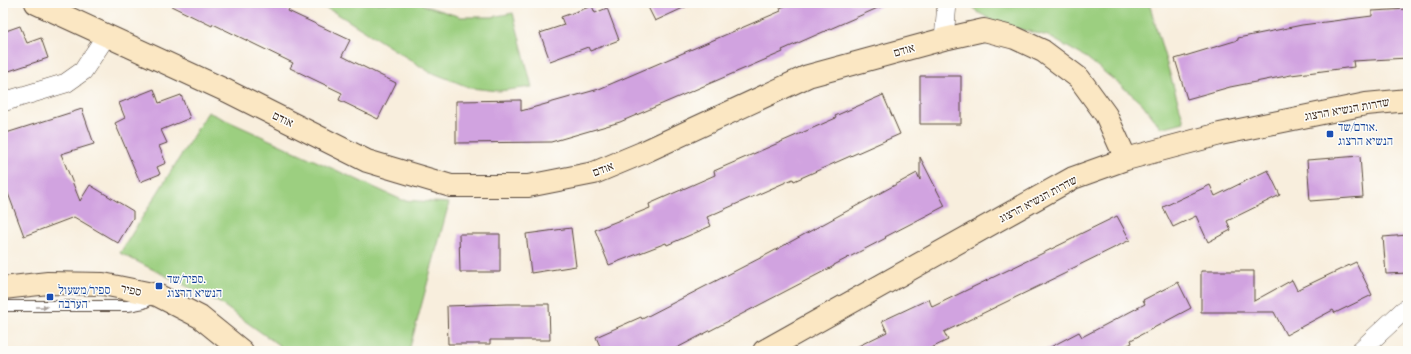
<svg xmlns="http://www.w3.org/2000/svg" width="1411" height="354" font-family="'IM FELL French Canon','Frank Ruhl Libre',serif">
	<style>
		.green { fill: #9ccf80; stroke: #6c7c4f }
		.building { fill: #d1a3e0 }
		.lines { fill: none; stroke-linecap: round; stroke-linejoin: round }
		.lane-casing { stroke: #57473b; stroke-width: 12 }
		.street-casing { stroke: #57473b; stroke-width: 20 }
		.secondary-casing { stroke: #57473b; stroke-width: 24 }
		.lane { stroke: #fff; stroke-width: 10 }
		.street { stroke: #fff; stroke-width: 19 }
		.secondary { stroke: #fbe7c3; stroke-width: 22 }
		.oneway { fill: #a79f9a }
		.transit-dot { fill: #1a4fb4; stroke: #fdfcf7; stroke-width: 1.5 }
		.labels { text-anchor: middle; stroke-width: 3; stroke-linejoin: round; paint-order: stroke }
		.street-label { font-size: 12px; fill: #3b2a1e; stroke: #fdfcf7 }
		.transit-label { font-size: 12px; fill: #164399; stroke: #fdfcf7; text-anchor: start }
	</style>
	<rect width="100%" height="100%" fill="#fdfcf7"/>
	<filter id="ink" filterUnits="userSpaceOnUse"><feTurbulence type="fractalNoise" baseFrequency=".025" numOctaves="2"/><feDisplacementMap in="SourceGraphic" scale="8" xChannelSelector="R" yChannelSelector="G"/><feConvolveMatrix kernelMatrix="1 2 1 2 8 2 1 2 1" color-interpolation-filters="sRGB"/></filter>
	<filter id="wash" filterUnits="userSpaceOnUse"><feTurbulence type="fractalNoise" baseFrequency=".012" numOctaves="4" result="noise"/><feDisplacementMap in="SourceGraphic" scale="16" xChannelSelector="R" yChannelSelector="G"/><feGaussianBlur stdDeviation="0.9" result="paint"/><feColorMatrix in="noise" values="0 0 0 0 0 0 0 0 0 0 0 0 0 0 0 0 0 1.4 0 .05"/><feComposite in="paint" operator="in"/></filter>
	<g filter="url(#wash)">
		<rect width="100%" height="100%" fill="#f8eedd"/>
		<!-- green -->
		<path class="green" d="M 315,3 L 421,3 L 425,6 L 461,17 L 492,17 L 513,13 L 532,87 L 499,91 L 471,88 L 428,71 L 336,13 Z
			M 970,3 L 1149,3 L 1184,122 L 1161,128 L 1141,102 L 1087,58 L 1048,36 L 999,24 L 977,12 Z
			M 208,112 L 402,200 L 449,203 L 409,351 L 281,351 L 280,346 L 220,303 L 120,253 Z"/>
		<g id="blocks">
			<!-- building -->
			<path class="building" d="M 165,3 L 292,3 L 288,11 L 350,40 L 342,56 L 396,83 L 378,119 L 339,100 L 342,93 L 290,68 L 293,63 L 213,24 L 212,26 Z
				M 646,3 L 694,3 L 655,21 Z
				M 792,3 L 889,3 L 782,50 L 783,52 L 620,122 L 551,142 L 456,143 L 456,101 L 521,100 L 521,111 L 599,89 L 781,11 L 780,8 Z
				M 592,6 L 595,13 L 607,8 L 619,40 L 590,51 L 588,47 L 550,61 L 540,33 L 564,25 L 561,17 Z
				M 1408,9 L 1408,58 L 1353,61 L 1354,67 L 1291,75 L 1230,87 L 1187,99 L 1175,59 L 1238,40 L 1238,38 L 1302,25 L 1372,16 L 1372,11 Z
				M 20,26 L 27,43 L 41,38 L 48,58 L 3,73 L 3,32 Z
				M 920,76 L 961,76 L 961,124 L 920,124 Z
				M 154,89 L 159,103 L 181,95 L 190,118 L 161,130 L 167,143 L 159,146 L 166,163 L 157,167 L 160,174 L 140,182 L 115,123 L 125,118 L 119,103 Z
				M 883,95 L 900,134 L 794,181 L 793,179 L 707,217 L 711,226 L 667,245 L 666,243 L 609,265 L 595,230 L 650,208 L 649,204 L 715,175 L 714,171 L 836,118 L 835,116 Z
				M 82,109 L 94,144 L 61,154 L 80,201 L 90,185 L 133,211 L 133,218 L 118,243 L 74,217 L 24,236 L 3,180 L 3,134 Z
				M 1360,156 L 1363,197 L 1310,201 L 1307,160 Z
				M 920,157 L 945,206 L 885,237 L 886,238 L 834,265 L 834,266 L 671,351 L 602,351 L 596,337 L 641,317 L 642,319 L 770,253 L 917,173 L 920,180 Z
				M 1268,170 L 1280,195 L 1227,221 L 1231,230 L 1208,242 L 1196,216 L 1173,227 L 1163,207 L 1210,185 L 1215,196 Z
				M 1117,216 L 1130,240 L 1067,271 L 1068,272 L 944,332 L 948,340 L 925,351 L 848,351 L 887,332 L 882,321 L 929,299 L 932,307 L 1074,238 L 1074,237 Z
				M 571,228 L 576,266 L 531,273 L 526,234 Z
				M 459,234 L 500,234 L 500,272 L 460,272 Z
				M 1408,235 L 1408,273 L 1386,274 L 1383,237 Z
				M 1356,262 L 1372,295 L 1335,313 L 1333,310 L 1286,335 L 1274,312 L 1201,312 L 1201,271 L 1254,271 L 1254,301 L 1292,280 L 1297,290 Z
				M 1178,282 L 1191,308 L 1131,340 L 1132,343 L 1116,351 L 1043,351 L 1079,332 L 1082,337 L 1145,304 L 1143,300 Z
				M 507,304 L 549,304 L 550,340 L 490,340 L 490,344 L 448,344 L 447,306 Z"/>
		</g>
	</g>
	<g filter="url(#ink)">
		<use href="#blocks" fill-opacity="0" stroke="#57473b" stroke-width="1"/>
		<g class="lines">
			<defs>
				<path id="lane" d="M 3,306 L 128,306 L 144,303 L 153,298"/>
				<path id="street" d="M 944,39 L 947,3
					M 3,102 L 66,83 L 83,71 L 106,36
					M 1360,351 L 1403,311 L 1408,308"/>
				<path id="secondary" d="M 36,3 L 227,91 L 367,161 L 451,186 L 528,186 L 594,173 L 642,153 L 808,76 L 944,39 L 984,30 L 1015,38 L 1043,51 L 1079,78 L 1106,115 L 1126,159
					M 3,288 L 48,283 L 103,284 L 157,295 L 200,317 L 242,351
					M 764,351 L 1073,178 L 1126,159 L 1220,134 L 1366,104 L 1408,100"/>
			</defs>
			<!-- lane casing -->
			<use href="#lane" class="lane-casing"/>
			<!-- street casing -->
			<use href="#street" class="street-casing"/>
			<!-- secondary casing -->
			<use href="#secondary" class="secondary-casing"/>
			<!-- lane -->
			<use href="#lane" class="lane"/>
			<!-- street -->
			<use href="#street" class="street"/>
			<!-- secondary -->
			<use href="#secondary" class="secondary"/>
		</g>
		<!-- one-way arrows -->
		<defs><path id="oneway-solid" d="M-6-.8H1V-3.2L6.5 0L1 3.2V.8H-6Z"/></defs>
		<use class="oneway" href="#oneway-solid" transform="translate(42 307)"/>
	</g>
	<!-- markers -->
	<g class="transit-dot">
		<rect x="1326" y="130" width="8" height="8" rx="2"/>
		<rect x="155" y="282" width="8" height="8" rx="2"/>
		<rect x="46" y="293" width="8" height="8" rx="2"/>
	</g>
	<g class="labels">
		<!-- street labels -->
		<g class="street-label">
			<text transform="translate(904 50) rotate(-15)" y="4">אודם</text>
			<text transform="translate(1347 109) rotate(-10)" y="4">שדרות הנשיא הרצוג</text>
			<text transform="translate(283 119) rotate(26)" y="4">אודם</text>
			<text transform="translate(603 169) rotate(-20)" y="4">אודם</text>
			<text transform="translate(1038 199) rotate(-28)" y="4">שדרות הנשיא הרצוג</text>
			<text transform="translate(131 290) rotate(12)" y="4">ספיר</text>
		</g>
		<!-- transit labels -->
		<g class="transit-label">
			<text x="1338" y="131">אודם/שד.<tspan x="1338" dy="14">הנשיא הרצוג</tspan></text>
			<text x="167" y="283">ספיר/שד.<tspan x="167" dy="14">הנשיא הרצוג</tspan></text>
			<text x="58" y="294">ספיר/משעול<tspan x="58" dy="14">הערבה</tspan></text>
		</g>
	</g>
	<!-- margin -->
	<rect width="1411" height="354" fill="none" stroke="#fdfcf7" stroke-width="16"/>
</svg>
